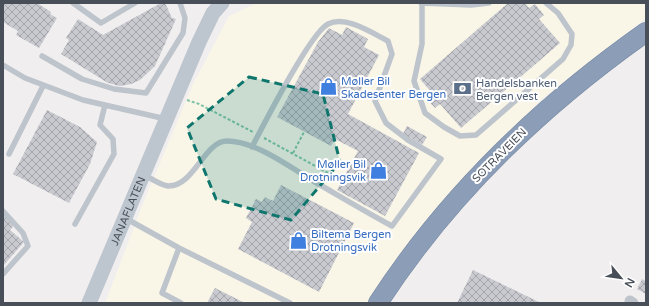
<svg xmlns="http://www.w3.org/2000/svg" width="649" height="306" font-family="'Varela Round',sans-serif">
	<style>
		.commercial { fill: #f9f6e8 }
		.building { fill: url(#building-cross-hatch) }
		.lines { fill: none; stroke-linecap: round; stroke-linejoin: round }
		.highway-casing { stroke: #7688a3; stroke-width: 20 }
		.path { stroke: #7dc3a6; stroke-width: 2; stroke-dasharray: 3 2; stroke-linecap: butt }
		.lane { stroke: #bec4cb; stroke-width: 5.5 }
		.street { stroke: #bec4cb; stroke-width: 11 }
		.secondary { stroke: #bdc5cf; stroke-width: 15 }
		.highway { stroke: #8b9db7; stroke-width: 19 }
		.marked { fill: #0f766e; fill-opacity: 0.2; stroke: #0f766e; stroke-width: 3; stroke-dasharray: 8 5; stroke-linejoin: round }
		.labels { text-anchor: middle; stroke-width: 4; stroke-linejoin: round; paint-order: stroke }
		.shop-label { font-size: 11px; fill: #366cbe; stroke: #fff; text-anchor: start }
		.service-label { font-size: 11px; fill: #4e5e75; stroke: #fff; text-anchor: start }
		.street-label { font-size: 11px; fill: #484f59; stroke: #fff }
	</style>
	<defs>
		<pattern id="building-cross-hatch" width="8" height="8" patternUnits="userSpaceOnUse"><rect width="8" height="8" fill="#c9cad0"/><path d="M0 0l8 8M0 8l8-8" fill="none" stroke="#a5a6ac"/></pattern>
	</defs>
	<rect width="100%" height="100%" fill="#f0eeee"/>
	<!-- commercial -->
	<path class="commercial" d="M 257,3 L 646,3 L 646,18 L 543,98 L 465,178 L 369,303 L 105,303 L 144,201 L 193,84 L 229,16 Z"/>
	<!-- building -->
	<path class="building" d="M 3,3 L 37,3 L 51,12 L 50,14 L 57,18 L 39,48 L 16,35 L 18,31 L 3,22 Z
		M 161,3 L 165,3 L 172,18 L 176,19 L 155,66 L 140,80 L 131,84 L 120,86 L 108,83 L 61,54 L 69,40 L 66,38 L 78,19 L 103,35 Z
		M 508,3 L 525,3 L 529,8 L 535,4 L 544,15 L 539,19 L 560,43 L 461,128 L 440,104 L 435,108 L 425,97 L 431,92 L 420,79 Z
		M 346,27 L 368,39 L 364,47 L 379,55 L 348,114 L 419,153 L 385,216 L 337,190 L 358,151 L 335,139 L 331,146 L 277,117 L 318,42 L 329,28 L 342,35 Z
		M 47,110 L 80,127 L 97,142 L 90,164 L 69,203 L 13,174 Z
		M 407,126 L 427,137 L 422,145 L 403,134 Z
		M 281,185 L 354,223 L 319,292 L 238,249 L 252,222 L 246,218 L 256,199 L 262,202 L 265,197 L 273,201 Z
		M 3,215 L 14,225 L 10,230 L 24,242 L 3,266 Z
		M 473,270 L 541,303 L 457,303 Z
		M 642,279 L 646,281 L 646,294 L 637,289 Z
		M 215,288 L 245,303 L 207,303 Z"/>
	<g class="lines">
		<defs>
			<path id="highway" d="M 378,303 C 448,195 541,106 646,32"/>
		</defs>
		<!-- highway casing -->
		<use href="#highway" class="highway-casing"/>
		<!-- path -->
		<path class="path" d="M 187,100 L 199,104 L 253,132
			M 264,138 L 341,180
			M 293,153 L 304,132"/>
		<!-- lane -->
		<path class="lane" d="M 73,3 L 101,23 L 135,3
			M 421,3 L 471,5 L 489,3
			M 422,4 L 422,44 L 414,81 L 425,113 L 444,127 L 460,136 L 476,135 L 563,59 L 571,45 L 572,34 L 558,13 L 546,3
			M 42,56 L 82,79 L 114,89 L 146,93 L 183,33 L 185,18 L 180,3
			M 3,65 L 25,78 L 83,100 L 166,119
			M 9,154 L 43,86
			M 143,174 C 150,178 160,185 168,186 C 194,187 204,141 227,141 C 256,141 291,168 315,182 C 341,197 366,212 392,226 L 441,159 L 408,140 L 386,123 L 375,101 L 392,54 L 388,41 C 372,33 346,15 328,24 C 310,33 264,124 252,147
			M 3,211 L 23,233 L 28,246 L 3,274
			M 125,218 L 179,248 L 290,303
			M 75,224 L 114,154 L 113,139 L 100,125 L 105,105
			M 179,248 L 162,293 L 181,303"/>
		<!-- street -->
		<path class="street" d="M 630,301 L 633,303"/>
		<!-- secondary -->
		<path class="secondary" id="s1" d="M 89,303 L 199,42 L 213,13 L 222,3"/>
		<!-- highway -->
		<use href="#highway" class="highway"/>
	</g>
	<!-- marked area -->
	<path class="marked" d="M 249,77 L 323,94 L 340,162 L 291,220 L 216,199 L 187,128 Z"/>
	<!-- icons -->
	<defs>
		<symbol id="shop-bare" viewBox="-9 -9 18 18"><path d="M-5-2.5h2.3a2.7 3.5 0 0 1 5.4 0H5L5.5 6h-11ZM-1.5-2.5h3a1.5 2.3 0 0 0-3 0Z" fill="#3f7fe0" stroke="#fff" stroke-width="2.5" paint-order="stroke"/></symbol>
		<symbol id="bank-bare" viewBox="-9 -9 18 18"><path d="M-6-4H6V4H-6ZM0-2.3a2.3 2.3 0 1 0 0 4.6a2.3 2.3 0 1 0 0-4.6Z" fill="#5c6f8a" stroke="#fff" stroke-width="2.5" paint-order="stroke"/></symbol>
	</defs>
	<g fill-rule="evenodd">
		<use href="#shop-bare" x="316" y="74" width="25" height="25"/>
		<use href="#bank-bare" x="450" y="76" width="25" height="25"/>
		<use href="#shop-bare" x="366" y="158" width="25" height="25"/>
		<use href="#shop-bare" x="286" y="228" width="25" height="25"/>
	</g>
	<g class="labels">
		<!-- shop labels -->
		<g class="shop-label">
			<text x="341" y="85">Møller Bil<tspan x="341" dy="13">Skadesenter Bergen</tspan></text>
			<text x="366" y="168" text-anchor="end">Møller Bil<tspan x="366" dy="13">Drotningsvik</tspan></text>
			<text x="311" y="238">Biltema Bergen<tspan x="311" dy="13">Drotningsvik</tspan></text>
		</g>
		<!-- service labels -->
		<g class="service-label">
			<text x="476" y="87">Handelsbanken<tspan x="476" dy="13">Bergen vest</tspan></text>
		</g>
		<!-- street labels -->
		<g class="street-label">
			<text transform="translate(499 155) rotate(-45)" y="4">SOTRAVEIEN</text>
			<text dy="4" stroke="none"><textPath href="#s1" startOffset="100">JANAFLATEN</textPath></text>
		</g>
	</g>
	<!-- border -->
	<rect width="649" height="306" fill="none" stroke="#484f59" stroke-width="8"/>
	<!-- north arrow -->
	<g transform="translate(621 278) rotate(119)" stroke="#ffffff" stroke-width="3" paint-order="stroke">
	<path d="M0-3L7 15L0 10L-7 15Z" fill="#484f59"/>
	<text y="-6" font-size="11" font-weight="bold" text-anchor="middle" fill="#484f59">N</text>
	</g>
</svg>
